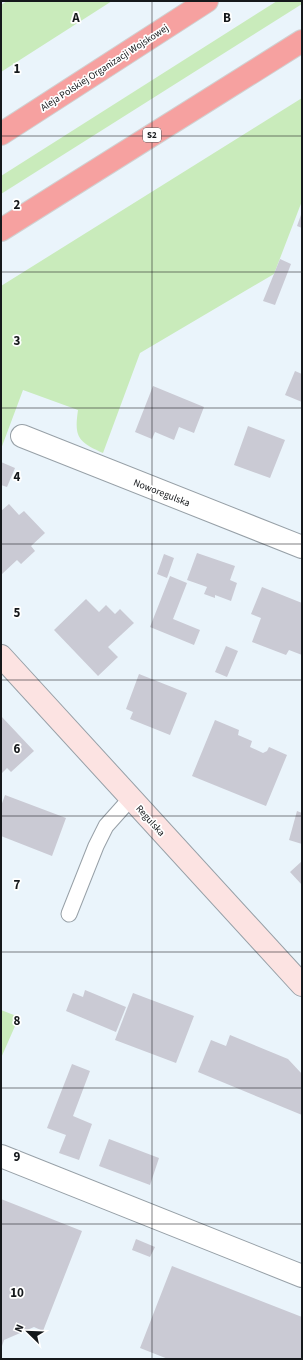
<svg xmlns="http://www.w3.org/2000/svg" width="303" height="1360" font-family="'Source Sans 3',sans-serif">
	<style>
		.green { fill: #c9ebbb }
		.building { fill: #cacad4 }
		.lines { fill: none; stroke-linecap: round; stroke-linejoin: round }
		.lane-casing { stroke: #97a0a7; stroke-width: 17 }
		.street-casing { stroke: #97a0a7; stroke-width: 24 }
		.secondary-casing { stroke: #97a0a7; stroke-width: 24 }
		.highway-casing { stroke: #d0d1d1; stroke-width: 24 }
		.lane { stroke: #fff; stroke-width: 15 }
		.street { stroke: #fff; stroke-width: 22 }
		.secondary { stroke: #fce3e2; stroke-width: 22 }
		.highway { stroke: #f6a1a0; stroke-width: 22 }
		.grid { fill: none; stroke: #15181b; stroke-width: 1; stroke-opacity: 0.55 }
		.labels { text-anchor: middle; stroke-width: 3.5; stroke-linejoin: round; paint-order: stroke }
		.shield { fill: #fff; stroke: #5b5d5f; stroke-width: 1 }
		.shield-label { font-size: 9px; font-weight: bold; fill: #15181b }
		.street-label { font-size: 10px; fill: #15181b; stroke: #fff }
		.grid-label { font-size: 13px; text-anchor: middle; font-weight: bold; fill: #15181b; stroke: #fff; stroke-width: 3.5; stroke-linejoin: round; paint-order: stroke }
	</style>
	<rect width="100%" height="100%" fill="#eaf4fb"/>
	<!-- green -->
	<path class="green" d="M 7,1 L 112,1 L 1,72 L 1,5 Z
		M 277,1 L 302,1 L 302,4 L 1,194 L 1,176 Z
		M 302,98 L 302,201 L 274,274 L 140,353 L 103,453 C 78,442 74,437 78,410 L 23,390 L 1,449 L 1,286 Z
		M 1,1010 L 19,1017 L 1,1058 Z"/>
	<!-- building -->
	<path class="building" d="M 302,212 L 302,228 L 297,226 Z
		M 280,259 L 291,264 L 275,305 L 263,301 Z
		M 295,371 L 302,374 L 302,402 L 285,395 Z
		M 153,386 L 204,407 L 194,433 L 179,427 L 174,440 L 155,432 L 152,439 L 135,432 Z
		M 248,426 L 285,440 L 270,478 L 234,465 Z
		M 1,462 L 15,468 L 7,487 L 1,485 Z
		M 9,504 L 19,515 L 24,511 L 45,533 L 31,546 L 35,551 L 21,564 L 17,560 L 2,574 L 1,511 Z
		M 197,553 L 235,566 L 230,580 L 237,583 L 231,601 L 215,595 L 215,598 L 204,594 L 207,587 L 187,580 Z
		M 164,554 L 174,558 L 167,578 L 157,574 Z
		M 170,576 L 187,583 L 173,619 L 200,630 L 194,645 L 150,627 Z
		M 262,587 L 302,603 L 302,655 L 289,650 L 286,655 L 252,642 L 261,618 L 251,614 Z
		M 86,599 L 99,612 L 106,605 L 115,614 L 120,609 L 134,623 L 108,647 L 118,657 L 98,676 L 54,630 Z
		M 226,646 L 238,651 L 227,677 L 215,672 Z
		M 139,674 L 187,693 L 170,735 L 130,719 L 133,712 L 126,709 Z
		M 1,716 L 34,751 L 11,772 L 7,768 L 1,774 Z
		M 215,720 L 239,730 L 238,735 L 252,741 L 250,747 L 263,753 L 267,751 L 269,747 L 287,755 L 266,806 L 192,776 Z
		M 5,795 L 66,818 L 52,856 L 1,836 L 1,806 Z
		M 297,811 L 302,813 L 302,844 L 289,840 Z
		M 302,861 L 302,885 L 290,872 Z
		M 85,990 L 126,1007 L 116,1032 L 66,1011 L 73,993 L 83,997 Z
		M 133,993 L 194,1016 L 176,1063 L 115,1040 Z
		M 230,1035 L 288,1059 L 302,1074 L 302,1115 L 198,1072 L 211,1040 L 226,1046 Z
		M 72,1064 L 90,1071 L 73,1116 L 92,1124 L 79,1160 L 59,1153 L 66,1135 L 47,1128 Z
		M 109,1139 L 159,1158 L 150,1185 L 99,1166 Z
		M 1,1199 L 82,1231 L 43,1331 L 34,1327 L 4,1340 L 1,1349 Z
		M 136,1239 L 155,1247 L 150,1257 L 132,1250 Z
		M 172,1266 L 302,1317 L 302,1359 L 168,1359 L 140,1348 Z"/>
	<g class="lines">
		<defs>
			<path id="lane" d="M 69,914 L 96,846 L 106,826 L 131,798"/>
			<path id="street" d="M 22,436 L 302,547
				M 1,1156 L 302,1276"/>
			<path id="secondary" d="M 1,656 L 302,985"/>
			<path id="highway" d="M 1,134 L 207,1
				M 1,230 L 302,41"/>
		</defs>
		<!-- lane casing -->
		<use href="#lane" class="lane-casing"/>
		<!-- street casing -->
		<use href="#street" class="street-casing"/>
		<!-- secondary casing -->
		<use href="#secondary" class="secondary-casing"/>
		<!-- highway casing -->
		<use href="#highway" class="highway-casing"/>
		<!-- lane -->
		<use href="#lane" class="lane"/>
		<!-- street -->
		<use href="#street" class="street"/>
		<!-- secondary -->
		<use href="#secondary" class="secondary"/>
		<!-- highway -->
		<use href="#highway" class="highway"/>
	</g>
	<!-- grid -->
	<path class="grid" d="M 152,1 L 152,1359M 1,136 L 302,136M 1,272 L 302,272M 1,408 L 302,408M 1,544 L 302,544M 1,680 L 302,680M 1,816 L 302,816M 1,952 L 302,952M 1,1088 L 302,1088M 1,1224 L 302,1224"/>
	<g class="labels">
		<!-- shield labels -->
		<rect class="shield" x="143" y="128" width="18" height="14" rx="3"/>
		<g class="shield-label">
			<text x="152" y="138">S2</text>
		</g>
		<!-- street labels -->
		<g class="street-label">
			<text transform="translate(104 67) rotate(-33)" y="4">Aleja Polskiej Organizacji Wojskowej</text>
			<text transform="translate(162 492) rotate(21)" y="4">Noworegulska</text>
			<text transform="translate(151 820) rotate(48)" y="4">Regulska</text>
		</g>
	</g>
	<g class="grid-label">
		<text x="76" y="22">A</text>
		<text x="227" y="22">B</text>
		<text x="17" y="73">1</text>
		<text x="17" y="209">2</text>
		<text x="17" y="345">3</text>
		<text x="17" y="481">4</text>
		<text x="17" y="617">5</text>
		<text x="17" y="753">6</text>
		<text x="17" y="889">7</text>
		<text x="17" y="1025">8</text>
		<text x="17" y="1161">9</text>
		<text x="17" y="1297">10</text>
	</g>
	<!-- border -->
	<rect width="303" height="1360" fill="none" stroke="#15181b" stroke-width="4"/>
	<!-- north arrow -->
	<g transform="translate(28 1332) rotate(293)" stroke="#ffffff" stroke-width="3" paint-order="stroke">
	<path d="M0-3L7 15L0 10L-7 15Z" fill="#15181b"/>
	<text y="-6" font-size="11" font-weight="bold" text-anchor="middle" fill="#15181b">N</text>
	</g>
</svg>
